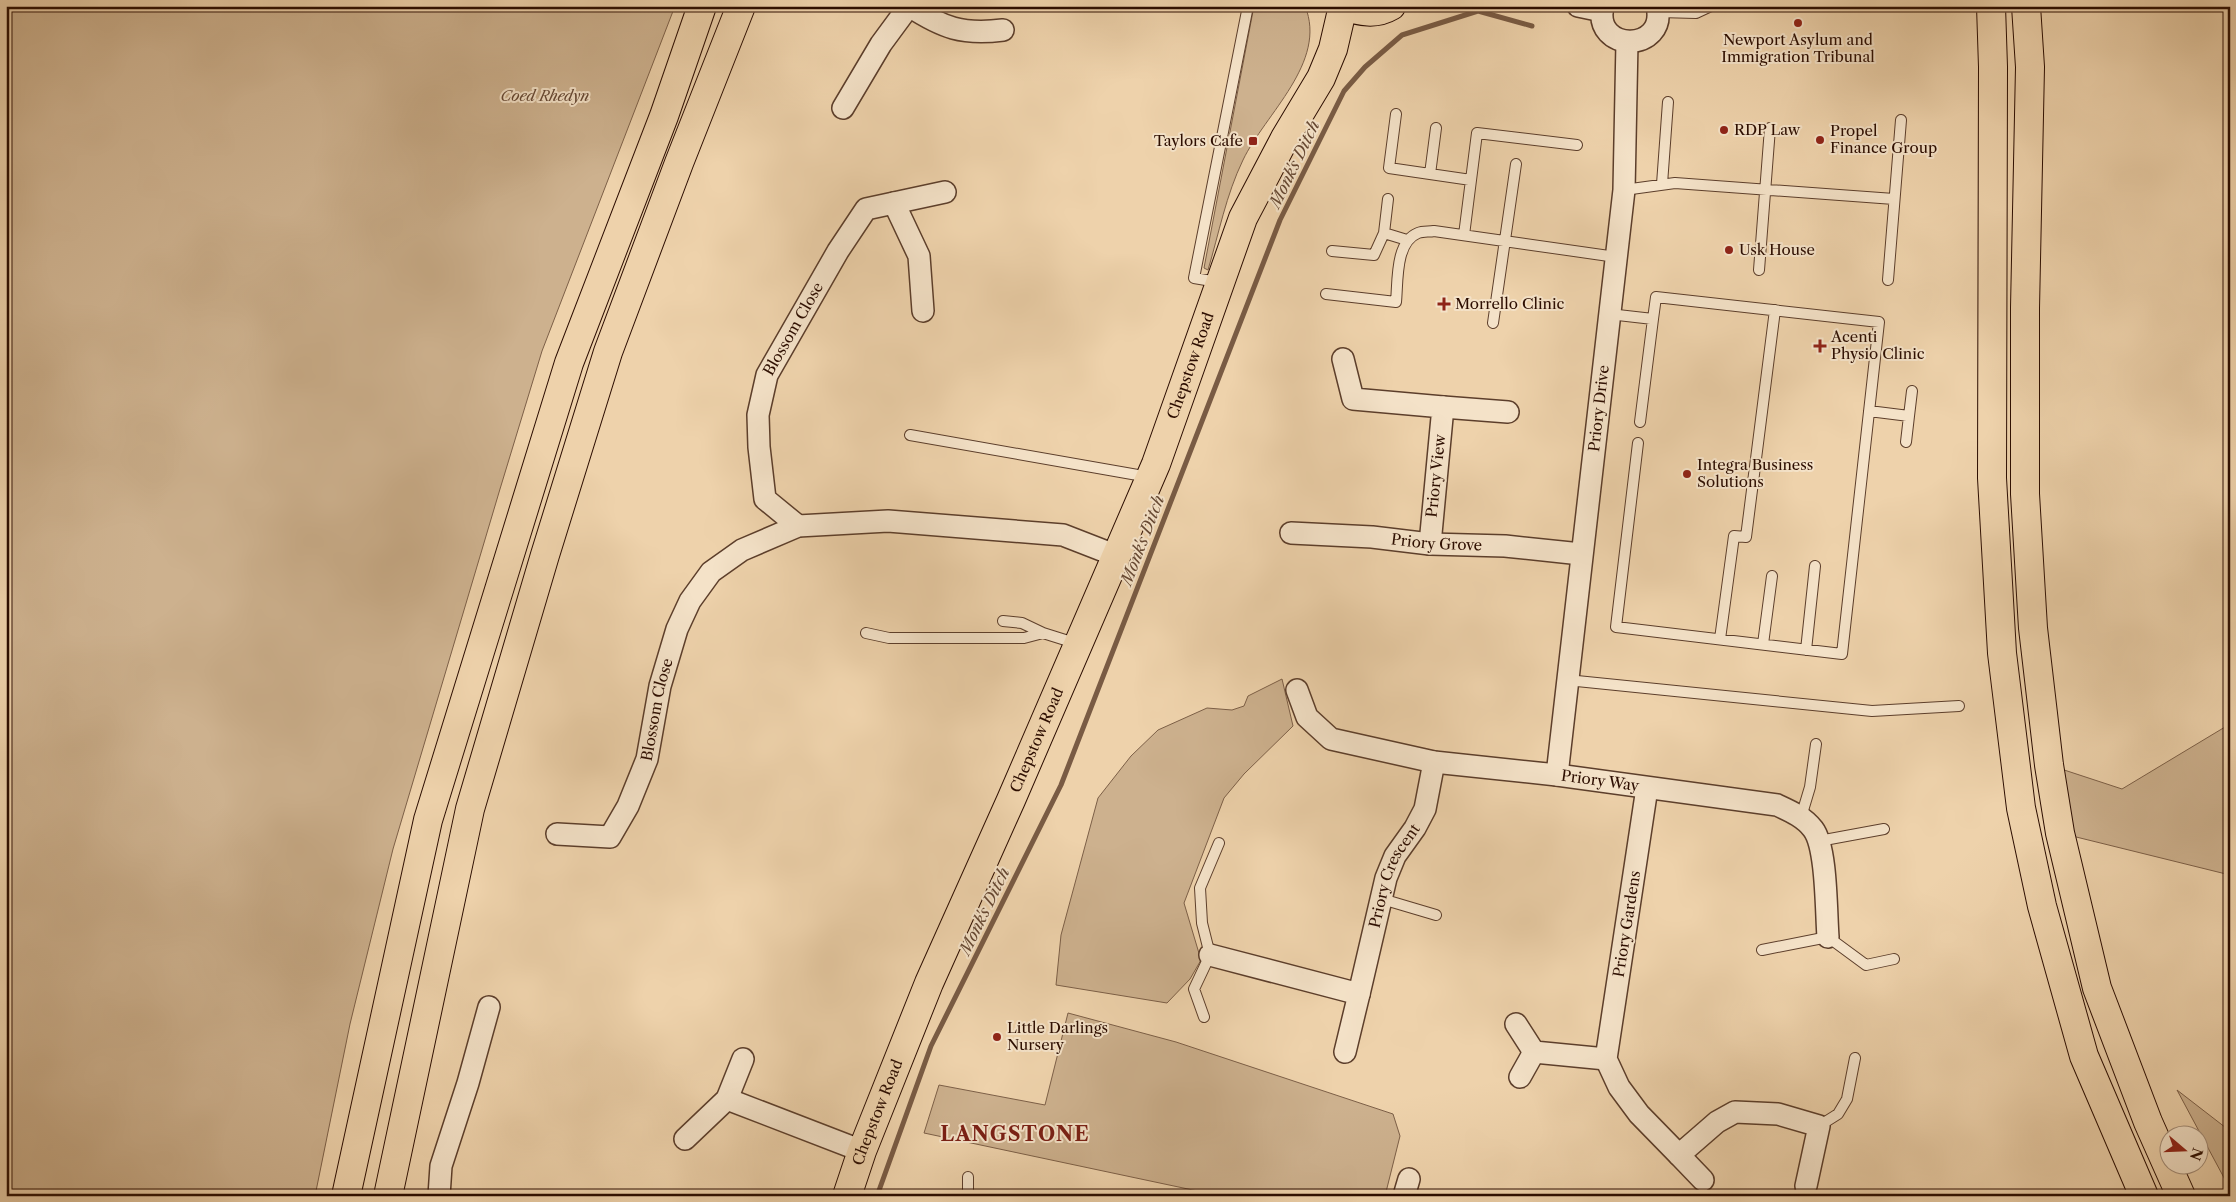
<svg xmlns="http://www.w3.org/2000/svg" width="2236" height="1202" font-family="'Libre Caslon Text',serif">
	<style>
		.green { fill: #cdb18e; stroke: #7c5f47 }
		.lines { fill: none; stroke-linecap: round; stroke-linejoin: round }
		.stream { stroke: #795b44; stroke-width: 5 }
		.lane-casing { stroke: #5c3e2b; stroke-width: 12 }
		.street-casing { stroke: #5c3e2b; stroke-width: 24 }
		.primary-casing { stroke: #2c0d00; stroke-width: 30 }
		.highway-casing { stroke: #2c0d00; stroke-width: 30 }
		.lane { stroke: #f4e2c8; stroke-width: 10 }
		.street { stroke: #f4e2c8; stroke-width: 21 }
		.primary { stroke: #eed2ab; stroke-width: 28 }
		.highway { stroke: #eed2ab; stroke-width: 28 }
		.poi-dot { fill: #8f2418; stroke: #f4e2c8; stroke-width: 2 }
		.labels { text-anchor: middle; stroke-width: 4; stroke-linejoin: round; paint-order: stroke }
		.poi-label { font-size: 15px; fill: #2c0d00; stroke: #f4e2c8; text-anchor: start }
		.park-label { font-size: 15px; font-style: italic; fill: #644632; stroke: #f4e2c8 }
		.street-label { font-size: 15px; fill: #2c0d00; stroke: #f4e2c8 }
		.water-label { font-size: 16px; font-style: italic; fill: #664833; stroke: #f4e2c8 }
		.district-label { font-size: 20px; font-weight: bold; letter-spacing: 1px; fill: #7a1f14; stroke: #f4e2c8 }
	</style>
	<rect width="100%" height="100%" fill="#eed2ab"/>
	<filter id="stains"><feTurbulence type="fractalNoise" baseFrequency=".004" numOctaves="4"/><feColorMatrix values="0 0 0 0 .2 0 0 0 0 .09 0 0 0 0 .02 0 0 0 .5 -.17"/></filter>
	<radialGradient id="worn" r=".72"><stop offset=".6" stop-color="#630" stop-opacity="0"/><stop offset="1" stop-color="#630" stop-opacity=".3"/></radialGradient>
	<!-- green -->
	<path class="green" d="M 6,6 L 675,6 L 542,351 L 500,489 L 393,849 L 350,1024 L 315,1196 L 6,1196 Z
		M 1254,6 L 1305,6 C 1328,62 1265,114 1243,160 C 1226,195 1219,233 1208,270 L 1204,268 Z
		M 1282,679 L 1293,726 L 1244,774 L 1224,798 L 1184,903 L 1201,960 L 1190,979 L 1167,1003 L 1056,985 L 1061,935 L 1098,798 L 1131,756 L 1158,730 L 1207,708 L 1232,710 L 1244,706 L 1248,696 Z
		M 2230,724 L 2230,875 L 2060,833 L 2049,765 L 2122,789 Z
		M 1068,1013 L 1176,1042 L 1393,1114 L 1400,1136 L 1385,1196 L 1221,1196 L 924,1133 L 939,1085 L 1045,1105 Z
		M 2177,1090 L 2230,1131 L 2230,1189 Z"/>
	<g class="lines">
		<!-- stream -->
		<path class="stream" d="M 877,1196 L 931,1046 L 1061,785 L 1280,220 L 1344,91 L 1365,67 L 1402,35 L 1478,11 L 1532,26"/>
		<defs>
			<path id="lane" d="M 1659,12 L 1696,13 L 1711,6
				M 1396,114 L 1389,168 L 1471,180
				M 1430,174 L 1436,128
				M 1662,184 L 1668,102
				M 1624,190 L 1675,183 L 1894,199
				M 1388,199 L 1384,233 L 1407,240
				M 1464,235 L 1477,133 L 1577,145
				M 1332,251 L 1374,255 L 1384,233
				M 1759,270 L 1770,128
				M 1888,280 L 1901,120
				M 1218,282 L 1194,278 L 1248,6
				M 1326,294 L 1396,302 C 1398,282 1395,242 1418,233 C 1423,231 1429,232 1434,231 L 1616,257
				M 1609,314 L 1653,319 L 1656,297 L 1879,322 L 1842,654 L 1616,627 L 1638,443
				M 1493,323 L 1516,164
				M 1869,411 L 1909,416 L 1912,391
				M 1640,422 L 1653,319
				M 910,435 L 1149,477
				M 1906,442 L 1909,416
				M 1003,621 L 1022,623 L 1043,633 L 1078,644
				M 866,633 L 889,638 L 1024,638 L 1043,633
				M 1720,639 L 1734,536 L 1746,537 L 1775,310
				M 1763,644 L 1772,576
				M 1806,650 L 1815,566
				M 1567,680 L 1872,711 L 1959,706
				M 1801,817 L 1810,787 L 1816,744
				M 1819,841 L 1884,829
				M 1382,899 L 1436,915
				M 1762,950 L 1828,937 L 1866,965 L 1894,959
				M 1204,1017 L 1194,989 L 1210,955 L 1202,923 L 1200,888 L 1219,843
				M 1819,1126 L 1838,1114 L 1847,1099 L 1855,1058
				M 968,1196 L 968,1177"/>
			<g id="street">
				<path d="M 909,6 C 943,28 962,35 1003,30"/>
				<path d="M 1578,6 L 1602,11"/>
				<path d="M 1603,6 C 1592,53 1668,53 1657,6"/>
				<path d="M 843,108 L 881,44 L 909,6"/>
				<path d="M 894,203 L 919,256 L 923,311"/>
				<path d="M 1343,359 L 1353,399 L 1443,407 L 1430,544"/>
				<path d="M 1443,407 L 1508,412"/>
				<path id="s1" d="M 798,526 L 765,499 L 759,447 L 758,415 L 767,375 L 838,251 L 866,209 L 945,192"/>
				<path id="s2" d="M 1291,533 L 1372,537 L 1430,544 L 1505,546 L 1581,554"/>
				<path id="s3" d="M 1297,690 L 1307,717 L 1331,739 L 1434,762 L 1557,775 L 1777,805 C 1790,811 1804,817 1813,829 C 1827,847 1826,912 1828,937"/>
				<path id="s4" d="M 1557,775 L 1624,190 L 1627,42"/>
				<path d="M 1647,788 L 1606,1059 L 1619,1087 L 1639,1114 L 1679,1155 L 1717,1122 L 1735,1112 L 1778,1114 L 1819,1126 L 1806,1186"/>
				<path id="s5" d="M 557,834 L 610,837 L 628,806 L 647,759 L 660,686 L 677,629 L 690,601 L 711,572 L 742,550 L 798,526 L 888,521 L 1063,535 L 1117,556"/>
				<path id="s6" d="M 1210,955 L 1359,994 L 1386,878 L 1395,856 L 1415,828 L 1425,809 L 1434,762"/>
				<path d="M 1516,1024 L 1534,1052 L 1606,1059"/>
				<path d="M 1345,1052 L 1359,994"/>
				<path d="M 1520,1077 L 1534,1052"/>
				<path d="M 727,1099 L 862,1151"/>
				<path d="M 685,1139 L 727,1099 L 743,1059"/>
				<path d="M 1679,1155 L 1703,1180"/>
				<path d="M 439,1196 L 441,1166 L 468,1083 L 489,1007"/>
				<path d="M 1404,1196 L 1409,1179"/>
			</g>
			<g id="primary">
				<path d="M 1344,6 C 1360,12 1376,15 1391,6"/>
				<path id="s7" d="M 847,1196 L 862,1151 L 929,983 L 1011,800 L 1156,464 L 1243,218 L 1285,138 L 1321,78 L 1333,49 L 1343,6"/>
			</g>
			<path id="highway" d="M 1991,6 L 1993,67 L 1992,478 L 2002,653 L 2021,808 L 2042,906 L 2084,1056 L 2144,1196
				M 2026,6 L 2030,67 L 2025,308 L 2025,494 L 2033,628 L 2049,765 L 2060,833 L 2097,988 L 2148,1122 L 2181,1196
				M 346,1196 L 428,820 L 569,363 L 664,116 L 702,6
				M 388,1196 L 470,809 L 545,555 L 608,352 L 679,163 L 741,6"/>
		</defs>
		<!-- lane casing -->
		<use href="#lane" class="lane-casing"/>
		<!-- street casing -->
		<use href="#street" class="street-casing"/>
		<!-- primary casing -->
		<use href="#primary" class="primary-casing"/>
		<!-- highway casing -->
		<use href="#highway" class="highway-casing"/>
		<!-- lane -->
		<use href="#lane" class="lane"/>
		<!-- street -->
		<use href="#street" class="street"/>
		<!-- primary -->
		<use href="#primary" class="primary"/>
		<!-- highway -->
		<use href="#highway" class="highway"/>
	</g>
	<!-- markers -->
	<g class="poi-dot">
		<circle cx="1798" cy="23" r="5"/>
		<circle cx="1724" cy="130" r="5"/>
		<circle cx="1820" cy="140" r="5"/>
		<rect x="1248" y="136" width="10" height="10" rx="2.5"/>
		<circle cx="1729" cy="250" r="5"/>
		<path d="M1441.5 296.5h5v5h5v5h-5v5h-5v-5h-5v-5h5z"/>
		<path d="M1817.5 338.5h5v5h5v5h-5v5h-5v-5h-5v-5h5z"/>
		<circle cx="1687" cy="474" r="5"/>
		<circle cx="997" cy="1037" r="5"/>
	</g>
	<g class="labels">
		<!-- poi labels -->
		<g class="poi-label">
			<text x="1798" y="45" text-anchor="middle">Newport Asylum and<tspan x="1798" dy="17">Immigration Tribunal</tspan></text>
			<text x="1734" y="135">RDP Law</text>
			<text x="1830" y="136">Propel<tspan x="1830" dy="17">Finance Group</tspan></text>
			<text x="1243" y="146" text-anchor="end">Taylors Cafe</text>
			<text x="1739" y="255">Usk House</text>
			<text x="1455" y="309">Morrello Clinic</text>
			<text x="1831" y="342">Acenti<tspan x="1831" dy="17">Physio Clinic</tspan></text>
			<text x="1697" y="470">Integra Business<tspan x="1697" dy="17">Solutions</tspan></text>
			<text x="1007" y="1033">Little Darlings<tspan x="1007" dy="17">Nursery</tspan></text>
		</g>
		<!-- park labels -->
		<g class="park-label">
			<text x="545" y="101">Coed Rhedyn</text>
		</g>
		<!-- street labels -->
		<g class="street-label">
			<text dy="5" stroke="none"><textPath href="#s1" startOffset="221">Blossom Close</textPath></text>
			<text dy="5" stroke="none"><textPath href="#s7" startOffset="899">Chepstow Road</textPath></text>
			<text dy="5" stroke="none"><textPath href="#s4" startOffset="369">Priory Drive</textPath></text>
			<text transform="translate(1436 476) rotate(-84)" y="5">Priory View</text>
			<text dy="5" stroke="none"><textPath href="#s2" startOffset="146">Priory Grove</textPath></text>
			<text dy="5" stroke="none"><textPath href="#s5" startOffset="190">Blossom Close</textPath></text>
			<text dy="5" stroke="none"><textPath href="#s7" startOffset="494">Chepstow Road</textPath></text>
			<text dy="5" stroke="none"><textPath href="#s3" startOffset="334">Priory Way</textPath></text>
			<text dy="5" stroke="none"><textPath href="#s6" startOffset="278">Priory Crescent</textPath></text>
			<text transform="translate(1627 924) rotate(-81)" y="5">Priory Gardens</text>
			<text dy="5" stroke="none"><textPath href="#s7" startOffset="89">Chepstow Road</textPath></text>
		</g>
		<!-- water labels -->
		<g class="water-label">
			<text transform="translate(1294 164) rotate(-64)" y="6">Monk's Ditch</text>
			<text transform="translate(1142 540) rotate(-69)" y="6">Monk's Ditch</text>
			<text transform="translate(984 911) rotate(-64)" y="6">Monk's Ditch</text>
		</g>
		<!-- district labels -->
		<g class="district-label">
			<text x="1015" y="1141">LANGSTONE</text>
		</g>
	</g>
	<!-- margin -->
	<rect width="2236" height="1202" fill="none" stroke="#eed2ab" stroke-width="25"/>
	<rect x="8" y="8" width="2221" height="1187" fill="none" stroke="#2c0d00" stroke-width="2.5"/>
	<rect x="12" y="12" width="2211" height="1177" fill="none" stroke="#2c0d00"/>
	<!-- north arrow -->
	<g transform="translate(2184 1150) rotate(109)"><circle r="24" fill="#f4e2c8" stroke="#a48d78"/>
	<path d="M0-4L9 19L0 12L-9 19Z" fill="#8f2418"/>
	<text y="-8" font-size="14" font-weight="bold" text-anchor="middle" fill="#2c0d00">N</text>
	</g>
	<rect width="100%" height="100%" filter="url(#stains)"/>
	<rect width="100%" height="100%" fill="url(#worn)"/>
</svg>
